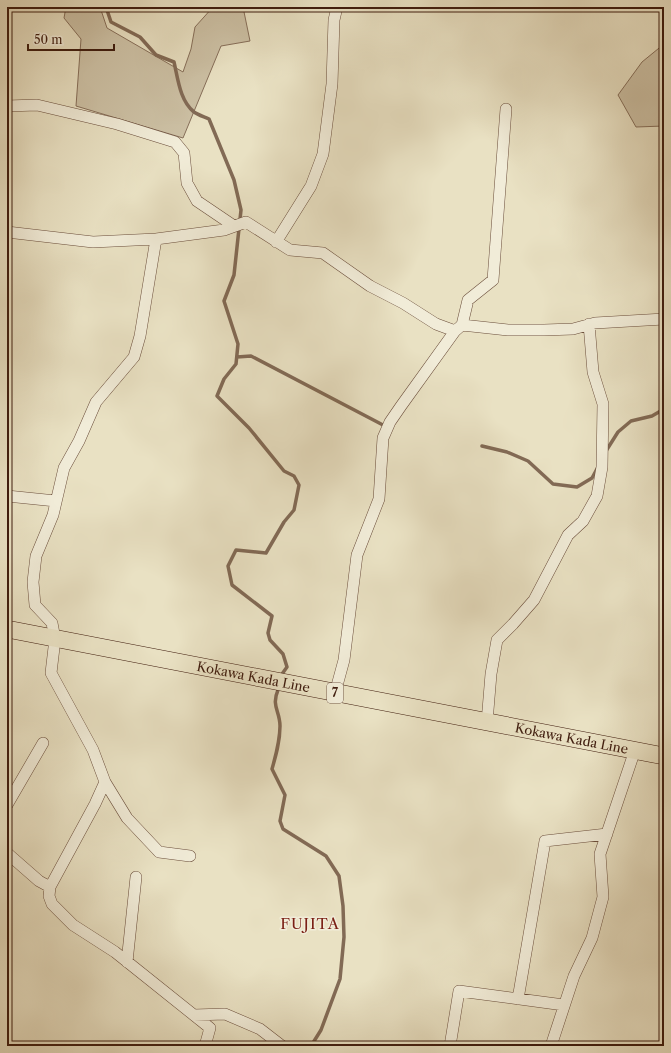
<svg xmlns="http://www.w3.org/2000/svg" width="671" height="1053" font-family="'Libre Caslon Text',serif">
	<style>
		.green { fill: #ccc0a4; stroke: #866e59 }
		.water { fill: #af9e85; stroke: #826a55 }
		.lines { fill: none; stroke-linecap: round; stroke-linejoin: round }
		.stream { stroke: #826a55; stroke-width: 3.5 }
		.minor-casing { stroke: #6a4d3b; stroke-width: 12 }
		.primary-casing { stroke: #3f1c0e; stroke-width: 18 }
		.minor { stroke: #f1ecd8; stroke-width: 11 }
		.primary { stroke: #e9e1c3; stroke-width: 17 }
		.labels { text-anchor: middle; stroke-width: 3; stroke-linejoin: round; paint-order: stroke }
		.shield { fill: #f1ecd8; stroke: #745a4b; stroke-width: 1 }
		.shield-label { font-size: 12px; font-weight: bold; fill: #3f1c0e }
		.street-label { font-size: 13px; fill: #3f1c0e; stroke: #f1ecd8 }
		.quarter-label { font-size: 15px; letter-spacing: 1px; fill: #7a1f14; stroke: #f1ecd8 }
	</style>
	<rect width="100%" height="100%" fill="#e9e1c3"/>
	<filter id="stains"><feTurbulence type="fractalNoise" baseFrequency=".005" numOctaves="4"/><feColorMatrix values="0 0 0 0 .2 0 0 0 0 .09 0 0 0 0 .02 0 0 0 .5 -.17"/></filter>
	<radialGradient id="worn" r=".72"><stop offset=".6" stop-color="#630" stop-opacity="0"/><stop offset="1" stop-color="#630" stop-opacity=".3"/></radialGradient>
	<!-- green -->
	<path class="green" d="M 66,7 L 100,7 L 107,28 L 183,72 L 191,49 L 195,27 L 213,7 L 243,7 L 250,41 L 221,46 L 183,138 L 76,106 L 81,39 L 64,18 Z
		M 664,44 L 664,126 L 636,127 L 618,95 L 642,62 Z"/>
	<!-- water -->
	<path class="water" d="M 539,7 L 639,7 L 639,9 L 539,9 Z"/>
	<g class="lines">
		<!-- stream -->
		<path class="stream" d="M 106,7 L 111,22 L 140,37 L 156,55 L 174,62 C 178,79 180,101 194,112 C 198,115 205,117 209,119 L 234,180 L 241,210 L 234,275 L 224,301 L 238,344 L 236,364 L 224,379 L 217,396 L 249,428 L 284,471 L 294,476 L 299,485 L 294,510 L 284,522 L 266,553 L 236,550 L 228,566 L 232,585 L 272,616 L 268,633 L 270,640 L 283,654 L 287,667 L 282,674
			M 237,357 L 251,356 L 383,425
			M 482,446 L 507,452 L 528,461 L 553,484 L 577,487 L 592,478 L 598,467
			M 606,451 L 618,432 L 631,421 L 652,416 L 664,409
			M 278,690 C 271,706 280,711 280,726 C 280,741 276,755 272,769 L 285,795 L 280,821 L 283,829 L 326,856 L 339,876 L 343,906 L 344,937 L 340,979 L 321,1030 L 311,1046"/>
		<defs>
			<path id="minor" d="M 7,106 L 37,105 L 117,124 L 175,142 L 184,153 L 187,183 L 197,201 L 234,226
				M 7,232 L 93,242 L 156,239 L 224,230 L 246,222 L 290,250 L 323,253 L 370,286 L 403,303 L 436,324 L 455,331
				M 156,239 L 140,336 L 134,357 L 96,402 L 79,441 L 64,468 L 53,515 L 36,556 L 33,582 L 35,605 L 52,623 L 55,639 L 51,673 L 93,750 L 105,782 L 95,804 L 50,887 L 49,896 L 52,904 L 73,925 L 115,952 L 210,1028 L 205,1046
				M 276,242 L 311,186 L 323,154 L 332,84 L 334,20 L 337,7
				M 462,325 L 468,300 L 493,280 L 506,109
				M 7,496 L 56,501
				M 335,693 L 344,660 L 357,555 L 379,499 L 383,438 L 390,422 L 401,406 L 455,331 L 462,325 L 508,330 L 544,330 L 573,329 L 595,323 L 664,319
				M 487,722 L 491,674 L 497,640 L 513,624 L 534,600 L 568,535 L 583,521 L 597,496 L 602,467 L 603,404 L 593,372 L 589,324
				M 105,782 L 127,818 L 159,852 L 190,856
				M 7,805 L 43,743
				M 7,853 L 39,881 L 50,887
				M 127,962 L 136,877
				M 518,999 L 545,841 L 607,834
				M 194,1015 L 225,1014 L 260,1029 L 282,1046
				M 450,1046 L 459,991 L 564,1005
				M 551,1046 L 574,976 L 592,938 L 603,897 L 600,854 L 635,750"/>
			<g id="primary">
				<path id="s1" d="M 7,629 L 664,756"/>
			</g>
		</defs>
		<!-- minor casing -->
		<use href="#minor" class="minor-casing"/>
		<!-- primary casing -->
		<use href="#primary" class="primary-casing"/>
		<!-- minor -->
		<use href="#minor" class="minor"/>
		<!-- primary -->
		<use href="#primary" class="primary"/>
	</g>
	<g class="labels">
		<!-- shield labels -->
		<rect class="shield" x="327" y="683" width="16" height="20" rx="3"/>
		<g class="shield-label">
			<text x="335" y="697">7</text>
		</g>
		<!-- street labels -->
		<g class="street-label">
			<text dy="5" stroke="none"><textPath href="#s1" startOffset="251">Kokawa Kada Line</textPath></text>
			<text dy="5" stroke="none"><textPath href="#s1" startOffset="575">Kokawa Kada Line</textPath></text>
		</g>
		<!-- quarter labels -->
		<g class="quarter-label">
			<text x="310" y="929">FUJITA</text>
		</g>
	</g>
	<!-- margin -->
	<rect width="671" height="1053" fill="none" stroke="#e9e1c3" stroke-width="24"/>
	<rect x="8" y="8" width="655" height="1037" fill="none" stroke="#3f1c0e" stroke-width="2"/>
	<rect x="12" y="12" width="647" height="1029" fill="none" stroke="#3f1c0e"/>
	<!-- scale -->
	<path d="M28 44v6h86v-6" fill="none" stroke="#3f1c0e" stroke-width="2"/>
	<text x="34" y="44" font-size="12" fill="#3f1c0e" stroke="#f1ecd8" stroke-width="3" paint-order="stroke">50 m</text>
	<rect width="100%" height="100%" filter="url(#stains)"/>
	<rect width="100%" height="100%" fill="url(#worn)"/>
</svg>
